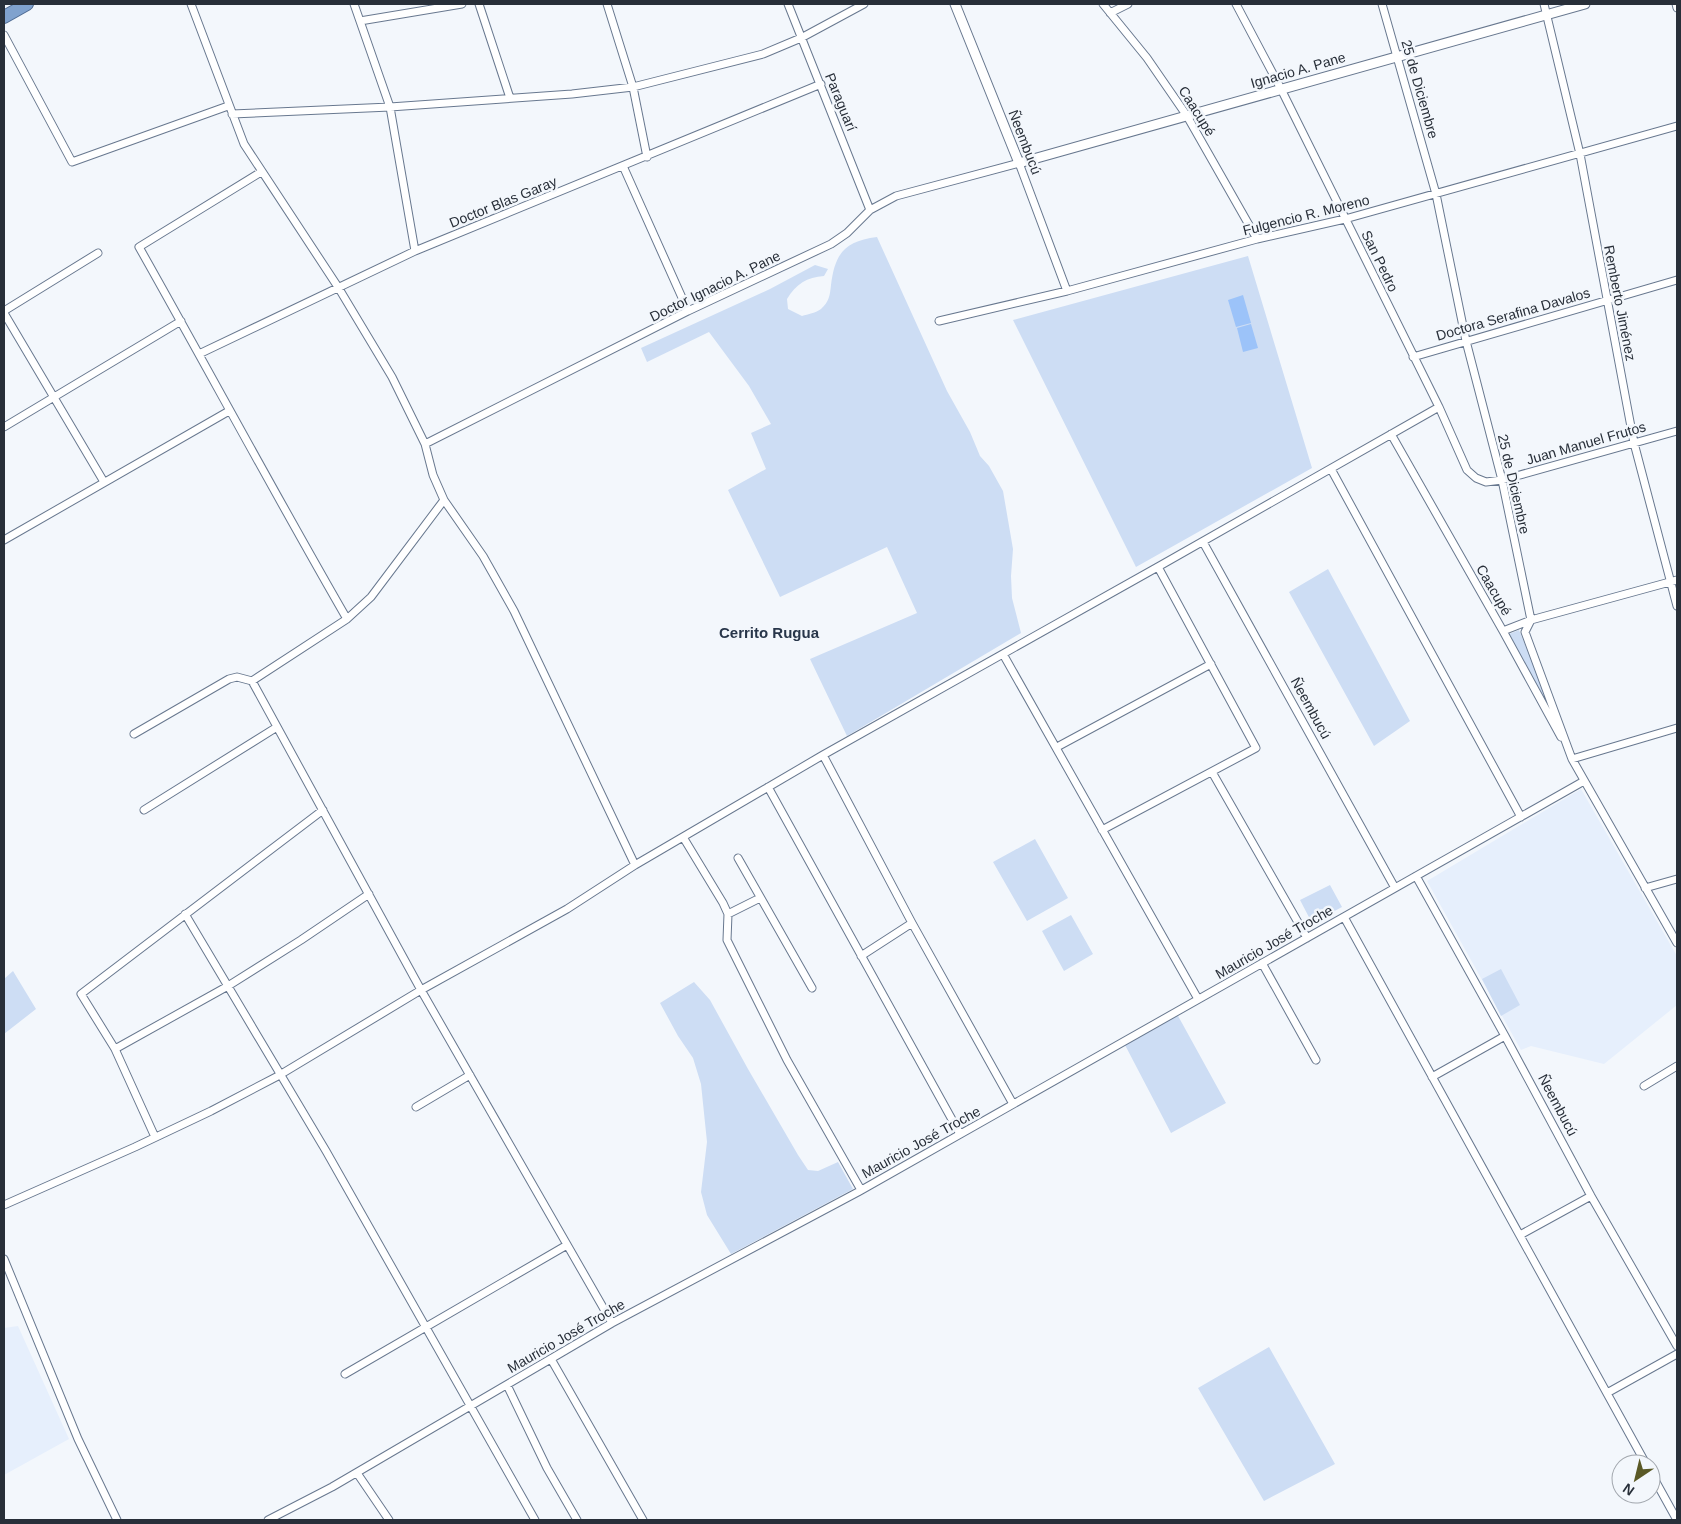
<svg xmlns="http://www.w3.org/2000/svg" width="1681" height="1524" font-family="Arial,sans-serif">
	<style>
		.built { fill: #e6effc }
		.green { fill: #cdddf4 }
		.water { fill: #9cc3f9 }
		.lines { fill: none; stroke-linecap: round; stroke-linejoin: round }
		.minor-casing { stroke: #68788f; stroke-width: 9 }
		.tertiary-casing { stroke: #68788f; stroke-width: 11 }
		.trunk-casing { stroke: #4d6a92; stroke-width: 14 }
		.minor { stroke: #fff; stroke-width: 7 }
		.tertiary { stroke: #fff; stroke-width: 9 }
		.trunk { stroke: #80a2ce; stroke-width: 12 }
		.labels { text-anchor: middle; stroke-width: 5; stroke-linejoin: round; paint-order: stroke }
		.street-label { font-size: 14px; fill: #282f39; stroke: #f3f7fc }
		.neighbourhood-label { font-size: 15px; font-weight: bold; fill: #28364a; stroke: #f3f7fc }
	</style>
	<rect width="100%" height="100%" fill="#f3f7fc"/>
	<!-- built -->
	<path class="built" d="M 1581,789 L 1677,956 L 1677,1005 L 1604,1064 L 1531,1046 L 1521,1050 L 1427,881 Z
		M 18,1326 L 69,1439 L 4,1475 L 4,1328 Z"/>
	<!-- green -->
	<path class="green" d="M 877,237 L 947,391 L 970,432 L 980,456 L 989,466 L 1003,491 L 1013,549 L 1011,576 L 1012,598 L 1021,633 L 847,736 L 810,659 L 917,613 L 887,547 L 780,597 L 728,490 L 766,469 L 751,433 L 771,424 L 749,386 L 709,332 L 647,362 L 641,348 L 770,289 L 815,265 L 828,269 L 824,276 C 807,277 796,284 787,299 L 788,309 L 802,316 C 808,314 816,313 821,309 C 829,302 830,295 831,285 C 835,253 845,241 877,237 Z
		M 1248,256 L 1312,468 L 1136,567 L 1013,320 Z
		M 1328,569 L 1410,721 L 1374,746 L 1289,592 Z
		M 1519,630 L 1555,717 L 1509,634 Z
		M 1035,839 L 1068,898 L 1027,921 L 993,862 Z
		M 1330,885 L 1342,907 L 1312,923 L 1300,900 Z
		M 1071,915 L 1093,954 L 1064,971 L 1042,931 Z
		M 1501,969 L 1520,1005 L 1501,1016 L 1482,979 Z
		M 13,971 L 36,1009 L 4,1034 L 4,979 Z
		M 694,982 L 710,1000 L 748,1069 L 798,1155 L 808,1170 L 818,1171 L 838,1162 L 853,1189 L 731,1254 L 707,1215 L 701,1192 L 707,1142 L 701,1084 L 693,1058 L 678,1036 L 660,1003 Z
		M 1177,1014 L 1226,1103 L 1171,1133 L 1125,1045 Z
		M 1269,1347 L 1335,1464 L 1264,1501 L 1198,1388 Z"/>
	<!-- water -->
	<path class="water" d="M 1243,295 L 1251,323 L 1236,327 L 1228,300 Z
		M 1251,324 L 1258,348 L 1243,352 L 1237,328 Z"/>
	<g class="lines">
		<defs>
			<path id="minor" d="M 191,4 L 244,144 L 338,287 L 392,377 L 425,444 L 433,475 L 444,500 L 483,556 L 514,611 L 635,865
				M 354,4 L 390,107 L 415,251
				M 479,4 L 510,98
				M 607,4 L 633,87 L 647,157
				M 788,4 L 870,210
				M 1103,4 L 1147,58 L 1187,116 L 1257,239
				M 1236,4 L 1281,89 L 1439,407 L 1467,470 L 1476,478 L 1486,482 L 1502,480 L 1677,431
				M 1382,4 L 1436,194 L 1466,341 L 1502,480 L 1531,620 L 1525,632 L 1572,759 L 1677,943
				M 1544,4 L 1580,154 L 1634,443 L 1677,606
				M 1676,4 L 1677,8
				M 1110,13 L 1128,4
				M 360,21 L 462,4
				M 4,35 L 72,162 L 228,106
				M 232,114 L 390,107 L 572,94 L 633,87 L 763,54 L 801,38 L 864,4
				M 623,166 L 688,311
				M 261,172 L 139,247 C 209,371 276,496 347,619
				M 4,311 L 98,253
				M 4,313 L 104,482
				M 939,321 L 1067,291 L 1257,239 L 1345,219 L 1677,126
				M 199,354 L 415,251 L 821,84
				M 1413,357 L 1677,280
				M 4,427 L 181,321
				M 1391,434 L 1503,631 L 1561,737
				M 425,444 L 688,311 L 831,244 L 847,233 L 870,210 L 896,196 L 1019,163 L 1067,291
				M 1331,469 L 1521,817
				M 444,500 L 371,597 L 347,619 L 252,681 L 421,990 L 612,1323
				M 4,540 L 229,411
				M 1203,542 L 1395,888
				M 1503,631 L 1531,620 L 1677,580
				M 1003,654 L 1198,999
				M 134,734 L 229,679 L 237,677 L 252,681
				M 1057,747 L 1211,664
				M 823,755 L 912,923 L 1013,1104
				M 1572,759 L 1677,728
				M 1212,772 L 1307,938
				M 768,787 L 960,1134
				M 144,810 L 277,727
				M 1102,830 L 1256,748 L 1158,567
				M 683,837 L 723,903 L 728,914 L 727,940 L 787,1060 L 861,1190
				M 738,858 L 812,988
				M 1416,876 L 1505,1036 L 1591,1196 L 1677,1346
				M 1645,888 L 1677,879
				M 185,914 L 326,1151 L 535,1520
				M 728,914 L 760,898
				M 1344,917 L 1646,1464
				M 861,956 L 912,923
				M 1262,963 L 1316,1060
				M 115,1049 L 228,986 L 301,940 L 369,894
				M 1432,1077 L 1505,1036
				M 1644,1086 L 1677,1066
				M 416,1107 L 470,1075
				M 155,1137 L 115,1049 L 81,994 L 323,810
				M 4,1205 L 135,1147 L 211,1111 L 278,1076 L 421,990 L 567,909 L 635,865 L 823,755 L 1163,564 L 1439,407
				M 1520,1235 L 1591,1196
				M 4,1259 L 78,1439 L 117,1520
				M 551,1359 L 643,1520
				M 345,1374 L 567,1245
				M 507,1385 L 547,1468 L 577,1520
				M 1607,1393 L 1677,1354
				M 357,1473 L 389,1520
				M 1651,1473 L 1677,1520
				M 268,1520 L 332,1487 L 612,1323 L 858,1192 L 1584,781"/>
			<path id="tertiary" d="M 955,4 L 1019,163 L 1585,4"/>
			<path id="trunk" d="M 4,17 L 27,4"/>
		</defs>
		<!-- minor casing -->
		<use href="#minor" class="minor-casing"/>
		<!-- tertiary casing -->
		<use href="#tertiary" class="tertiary-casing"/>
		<!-- trunk casing -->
		<use href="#trunk" class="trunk-casing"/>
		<!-- minor -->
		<use href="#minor" class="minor"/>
		<!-- tertiary -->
		<use href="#tertiary" class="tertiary"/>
		<!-- trunk -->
		<use href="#trunk" class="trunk"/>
	</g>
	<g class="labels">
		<!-- street labels -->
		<g class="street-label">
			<text transform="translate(1298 70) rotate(-16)" y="5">Ignacio A. Pane</text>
			<text transform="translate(1420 89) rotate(74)" y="5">25 de Diciembre</text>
			<text transform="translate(841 102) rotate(68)" y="5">Paraguarí</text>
			<text transform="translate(1197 111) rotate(58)" y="5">Caacupé</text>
			<text transform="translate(1025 142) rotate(69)" y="5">Ñeembucú</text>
			<text transform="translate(503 202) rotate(-22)" y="5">Doctor Blas Garay</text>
			<text transform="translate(1306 215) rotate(-14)" y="5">Fulgencio R. Moreno</text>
			<text transform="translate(1380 261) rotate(64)" y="5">San Pedro</text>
			<text transform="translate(715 286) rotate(-26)" y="5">Doctor Ignacio A. Pane</text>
			<text transform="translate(1620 303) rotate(79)" y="5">Remberto Jiménez</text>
			<text transform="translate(1513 314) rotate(-16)" y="5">Doctora Serafina Davalos</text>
			<text transform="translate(1586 443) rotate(-16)" y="5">Juan Manuel Frutos</text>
			<text transform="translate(1514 484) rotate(77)" y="5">25 de Diciembre</text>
			<text transform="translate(1494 590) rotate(60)" y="5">Caacupé</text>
			<text transform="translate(1311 708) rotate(61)" y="5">Ñeembucú</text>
			<text transform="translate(1274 942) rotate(-30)" y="5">Mauricio José Troche</text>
			<text transform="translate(1558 1105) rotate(62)" y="5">Ñeembucú</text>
			<text transform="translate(921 1142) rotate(-29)" y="5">Mauricio José Troche</text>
			<text transform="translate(566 1336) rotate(-30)" y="5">Mauricio José Troche</text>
		</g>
		<!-- neighbourhood labels -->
		<g class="neighbourhood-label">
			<text x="769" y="638">Cerrito Rugua</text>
		</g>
	</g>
	<!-- border -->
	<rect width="1681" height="1524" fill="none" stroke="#282f39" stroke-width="10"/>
	<!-- north arrow -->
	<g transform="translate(1636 1479) rotate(215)"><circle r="24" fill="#f3f7fc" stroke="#a2a7ae"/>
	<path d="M0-4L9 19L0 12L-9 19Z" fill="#5a5926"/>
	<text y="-8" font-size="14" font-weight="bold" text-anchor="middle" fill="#282f39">N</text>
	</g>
</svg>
